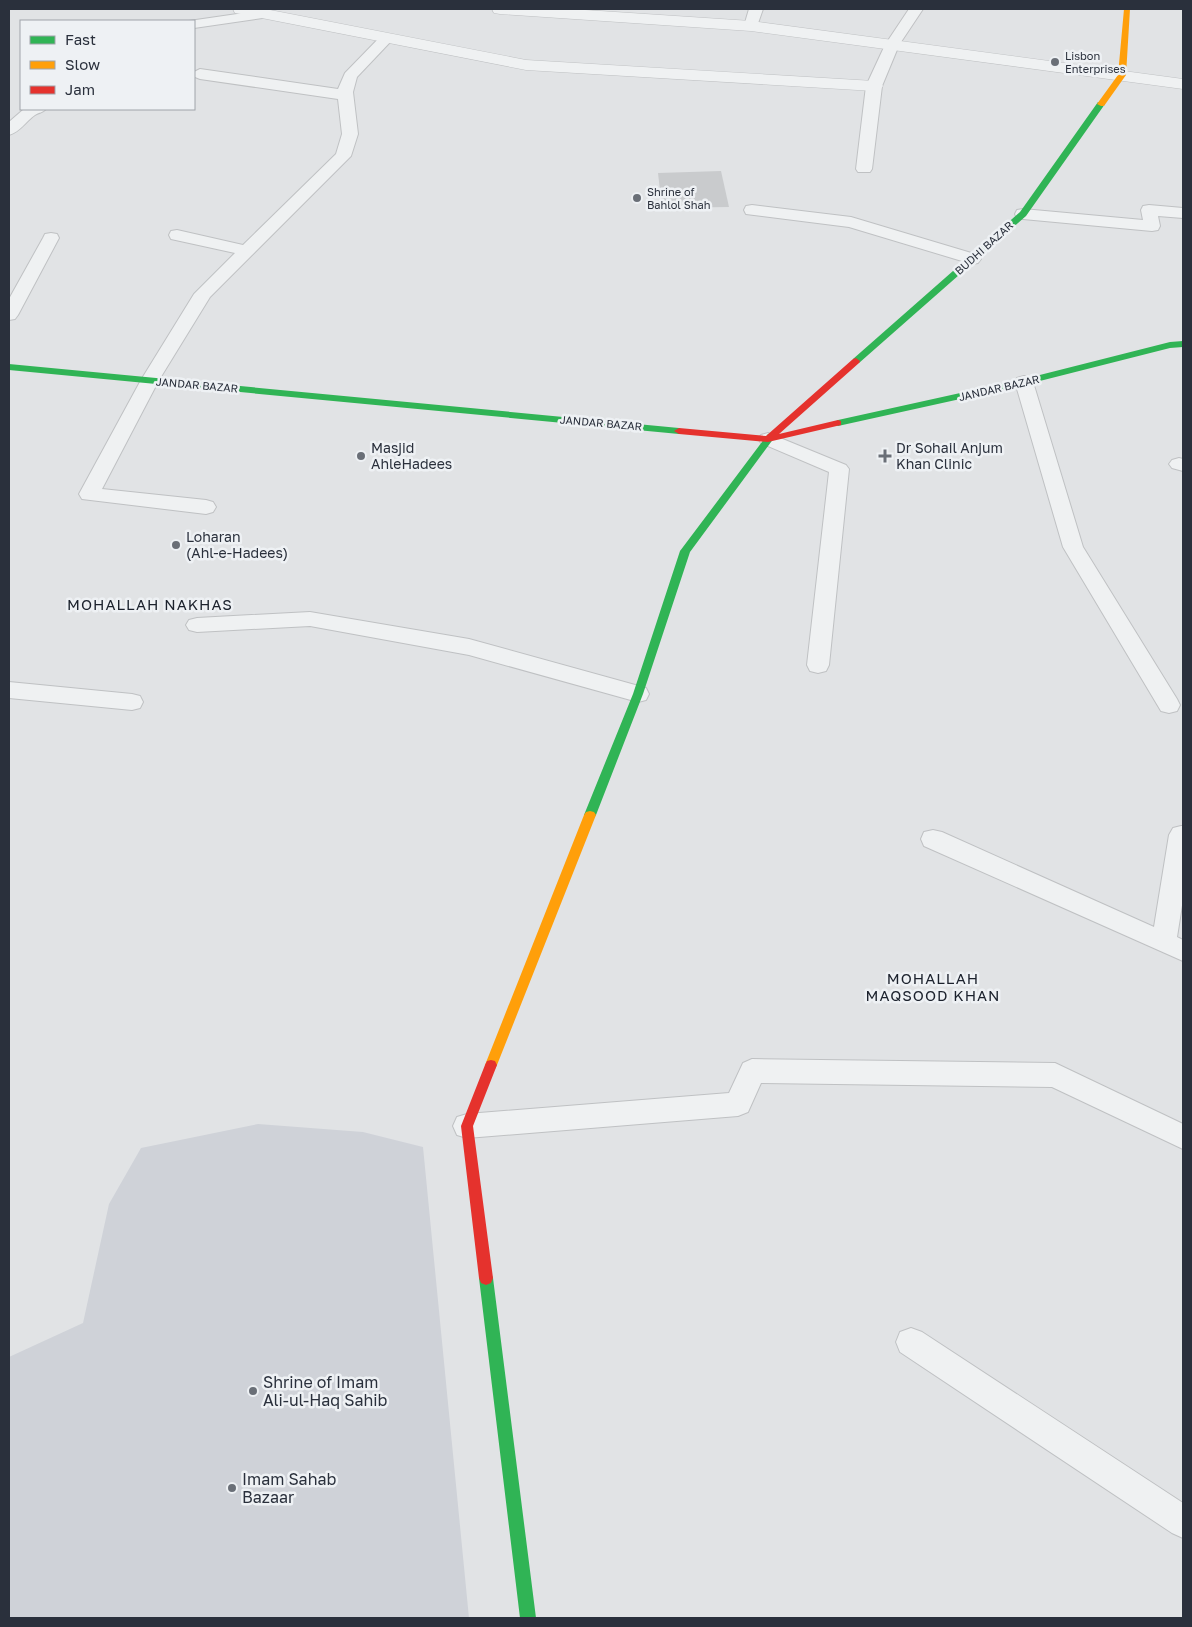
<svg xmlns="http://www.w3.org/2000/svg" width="1192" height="1627" font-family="'Golos Text',sans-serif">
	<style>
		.built { fill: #cfd2d8 }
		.building { fill: #c9cbcd }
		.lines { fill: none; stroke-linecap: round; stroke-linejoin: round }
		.lane-casing { stroke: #bfc1c3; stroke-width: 2 }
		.street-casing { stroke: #bfc1c3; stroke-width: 1 }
		.lane { fill: #eff1f2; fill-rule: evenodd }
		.street { fill: #eff1f2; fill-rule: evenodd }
		.fast { fill: #30b455; fill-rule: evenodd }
		.slow { fill: #ff9f0a; fill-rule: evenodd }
		.jam { fill: #e5322d; fill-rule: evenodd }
		.poi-dot { fill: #6a6f77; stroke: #eef1f4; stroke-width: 2 }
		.labels { text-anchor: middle; stroke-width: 5; stroke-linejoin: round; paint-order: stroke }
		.far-poi-label { font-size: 11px; fill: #2a303c; stroke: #eef1f4; text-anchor: start }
		.far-street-label { font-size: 11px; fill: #2a303c; stroke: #eef1f4 }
		.poi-label { font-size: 14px; fill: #2a303c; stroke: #eef1f4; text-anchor: start }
		.neighbourhood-label { font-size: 15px; letter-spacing: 1px; fill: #1c222d; stroke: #eef1f4 }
		.near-poi-label { font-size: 16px; fill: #2a303c; stroke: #eef1f4; text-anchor: start }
	</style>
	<rect width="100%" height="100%" fill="#e1e3e5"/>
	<!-- built -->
	<path class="built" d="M 258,1124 L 363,1132 L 423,1147 L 469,1618 L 9,1618 L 9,1357 L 83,1323 L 109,1204 L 141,1148 Z"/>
	<!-- building -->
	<path class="building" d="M 721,171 L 729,207 L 662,208 L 658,173 Z"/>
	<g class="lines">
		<defs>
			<path id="lane" d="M 749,9 L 763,9 L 756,29 L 746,29 L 744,26 Z
				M 909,9 L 923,9 L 899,45 L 882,86 L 872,169 L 870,172 L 858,172 L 856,169 L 866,86 L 885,45 Z
				M 264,10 L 269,11 L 271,14 L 269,17 L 194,28 L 194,21 L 189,21 Z
				M 387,34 L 392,35 L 394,38 L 357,77 L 353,92 L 358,134 L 351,156 L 210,297 L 159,380 L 102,489 L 206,500 L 213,502 L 216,507 L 213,512 L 206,514 L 82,499 L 79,494 L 141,380 L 194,294 L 235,253 L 171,239 L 169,235 L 171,231 L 177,230 L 243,245 L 336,154 L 342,134 L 338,99 L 200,79 L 195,77 L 194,72 L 200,69 L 338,89 L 345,73 L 382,35 Z
				M 24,109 L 46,109 C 42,113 40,112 35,115 C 26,121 20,132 9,135 L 9,122 Z
				M 752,205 L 851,217 L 978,255 L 981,259 L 978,263 L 972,264 L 849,227 L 746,214 L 744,210 L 746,206 Z
				M 1149,205 L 1183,208 L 1183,218 L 1158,216 L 1160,226 L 1158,230 L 1152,231 L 1023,219 L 1017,218 L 1015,214 L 1017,210 L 1023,209 L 1143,220 L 1141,210 L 1143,206 Z
				M 51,233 L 57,234 L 59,238 L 18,315 L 15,319 L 9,320 L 9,299 L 43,238 L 45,234 Z
				M 1024,376 L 1031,378 L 1033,382 L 1083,547 L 1177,699 L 1180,705 L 1177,711 L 1169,713 L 1161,711 L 1063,547 L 1015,382 L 1017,378 Z
				M 768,433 L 846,465 L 849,469 L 829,665 L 826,671 L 818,673 L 810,671 L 807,665 L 829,472 L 761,443 L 758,439 L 761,435 Z
				M 1179,458 L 1183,459 L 1183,471 L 1172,468 L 1169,464 L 1172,460 Z
				M 310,612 L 469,639 L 646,688 L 649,694 L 646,700 L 638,702 L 469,655 L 310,626 L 197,632 L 189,630 L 186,625 L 189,620 L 197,618 Z
				M 9,682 L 132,694 L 140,696 L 143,702 L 140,708 L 132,710 L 9,698 Z
				M 1181,826 L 1183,826 L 1183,899 L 1177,937 L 1183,940 L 1183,961 L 924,846 L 921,839 L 924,832 L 933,830 L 942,832 L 1154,927 L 1169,835 L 1173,828 Z
				M 752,1059 L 1055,1063 L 1183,1124 L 1183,1149 L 1052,1087 L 761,1083 L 748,1112 L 738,1116 L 467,1138 L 457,1135 L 453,1126 L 457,1117 L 467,1114 L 729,1093 L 743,1063 Z
				M 911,1328 L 922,1332 L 1183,1503 L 1183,1538 L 1172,1533 L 900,1352 L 896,1342 L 900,1332 Z"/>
			<path id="street" d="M 233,9 L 265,9 L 526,60 L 874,81 L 880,82 L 883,86 L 880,90 L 874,91 L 526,70 L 241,14 L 235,13 Z
				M 492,9 L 570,9 L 751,21 L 1183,79 L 1183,89 L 751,31 L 500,14 L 494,13 Z"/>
		</defs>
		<!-- lane casing -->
		<use href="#lane" class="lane-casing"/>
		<!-- street casing -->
		<use href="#street" class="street-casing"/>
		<!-- lane -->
		<use href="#lane" class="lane"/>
		<!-- street -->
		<use href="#street" class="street"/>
		<!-- fast -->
		<path class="fast" d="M 1098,102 L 1105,104 L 1026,216 L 859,363 L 853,363 L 853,359 L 1020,212 Z
			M 1183,341 L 1183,347 L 1170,348 L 1024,385 L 838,426 L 833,423 L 838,420 L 1024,379 L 1170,342 Z
			M 9,364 L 679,428 L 684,431 L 679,434 L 9,370 Z
			M 771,433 L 774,434 L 774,438 L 690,552 L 643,694 L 596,815 L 594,818 L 586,818 L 584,815 L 633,694 L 680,551 L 768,434 Z
			M 486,1271 L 491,1273 L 493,1278 L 536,1618 L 520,1618 L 479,1278 L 481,1273 Z"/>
		<!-- slow -->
		<path class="slow" d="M 1124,9 L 1130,9 L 1126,75 L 1104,106 L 1101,106 L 1097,104 L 1118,75 Z
			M 590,811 L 594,812 L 596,815 L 497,1065 L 495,1069 L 491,1070 L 487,1069 L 485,1065 L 584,815 L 586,812 Z"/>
		<!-- jam -->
		<path class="jam" d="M 856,358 L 860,361 L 859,363 L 779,434 L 838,420 L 841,421 L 841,425 L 768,442 L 679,434 L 674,431 L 679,428 L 766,436 L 853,359 Z
			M 491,1060 L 495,1061 L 497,1065 L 473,1126 L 493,1278 L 491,1283 L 486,1285 L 481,1283 L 479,1278 L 461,1126 L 485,1065 L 487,1061 Z"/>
	</g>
	<!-- markers -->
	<g class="poi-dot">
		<circle cx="1055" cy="62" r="5"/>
		<circle cx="637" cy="198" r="5"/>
		<circle cx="361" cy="456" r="5"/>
		<path d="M882.5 448.5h5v5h5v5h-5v5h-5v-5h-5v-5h5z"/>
		<circle cx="176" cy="545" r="5"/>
		<circle cx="253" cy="1391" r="5"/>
		<circle cx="232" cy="1488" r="5"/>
	</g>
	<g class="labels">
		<!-- far-poi labels -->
		<g class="far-poi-label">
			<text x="1065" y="60">Lisbon<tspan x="1065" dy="13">Enterprises</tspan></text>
			<text x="647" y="196">Shrine of<tspan x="647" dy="13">Bahlol Shah</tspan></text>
		</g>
		<!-- far-street labels -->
		<g class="far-street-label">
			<text transform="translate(984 248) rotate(-42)" y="4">BUDHI BAZAR</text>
			<text transform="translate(197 385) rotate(5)" y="4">JANDAR BAZAR</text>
			<text transform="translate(999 388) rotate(-13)" y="4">JANDAR BAZAR</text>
			<text transform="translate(601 423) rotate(5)" y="4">JANDAR BAZAR</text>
		</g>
		<!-- poi labels -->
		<g class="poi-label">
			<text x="371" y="453">Masjid<tspan x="371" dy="16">AhleHadees</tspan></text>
			<text x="896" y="453">Dr Sohail Anjum<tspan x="896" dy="16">Khan Clinic</tspan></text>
			<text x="186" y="542">Loharan<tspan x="186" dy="16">(Ahl-e-Hadees)</tspan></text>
		</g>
		<!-- neighbourhood labels -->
		<g class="neighbourhood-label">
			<text x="150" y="610">MOHALLAH NAKHAS</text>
			<text x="933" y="984">MOHALLAH<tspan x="933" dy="17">MAQSOOD KHAN</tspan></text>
		</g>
		<!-- near-poi labels -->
		<g class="near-poi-label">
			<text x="263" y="1388">Shrine of Imam<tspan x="263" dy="18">Ali-ul-Haq Sahib</tspan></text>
			<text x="242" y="1485">Imam Sahab<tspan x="242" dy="18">Bazaar</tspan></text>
		</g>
	</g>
	<!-- border -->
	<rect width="1192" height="1627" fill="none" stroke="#2a303c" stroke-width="20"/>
	<!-- legend -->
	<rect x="20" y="20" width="175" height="90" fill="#eef1f4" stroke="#a0a4aa"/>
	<rect x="30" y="36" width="25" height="8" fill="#30b455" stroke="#a0a4aa"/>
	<text x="65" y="45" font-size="15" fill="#2a303c">Fast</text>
	<rect x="30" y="61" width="25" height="8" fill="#ff9f0a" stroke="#a0a4aa"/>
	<text x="65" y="70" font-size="15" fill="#2a303c">Slow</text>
	<rect x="30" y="86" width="25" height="8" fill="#e5322d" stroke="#a0a4aa"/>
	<text x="65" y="95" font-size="15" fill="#2a303c">Jam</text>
</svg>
